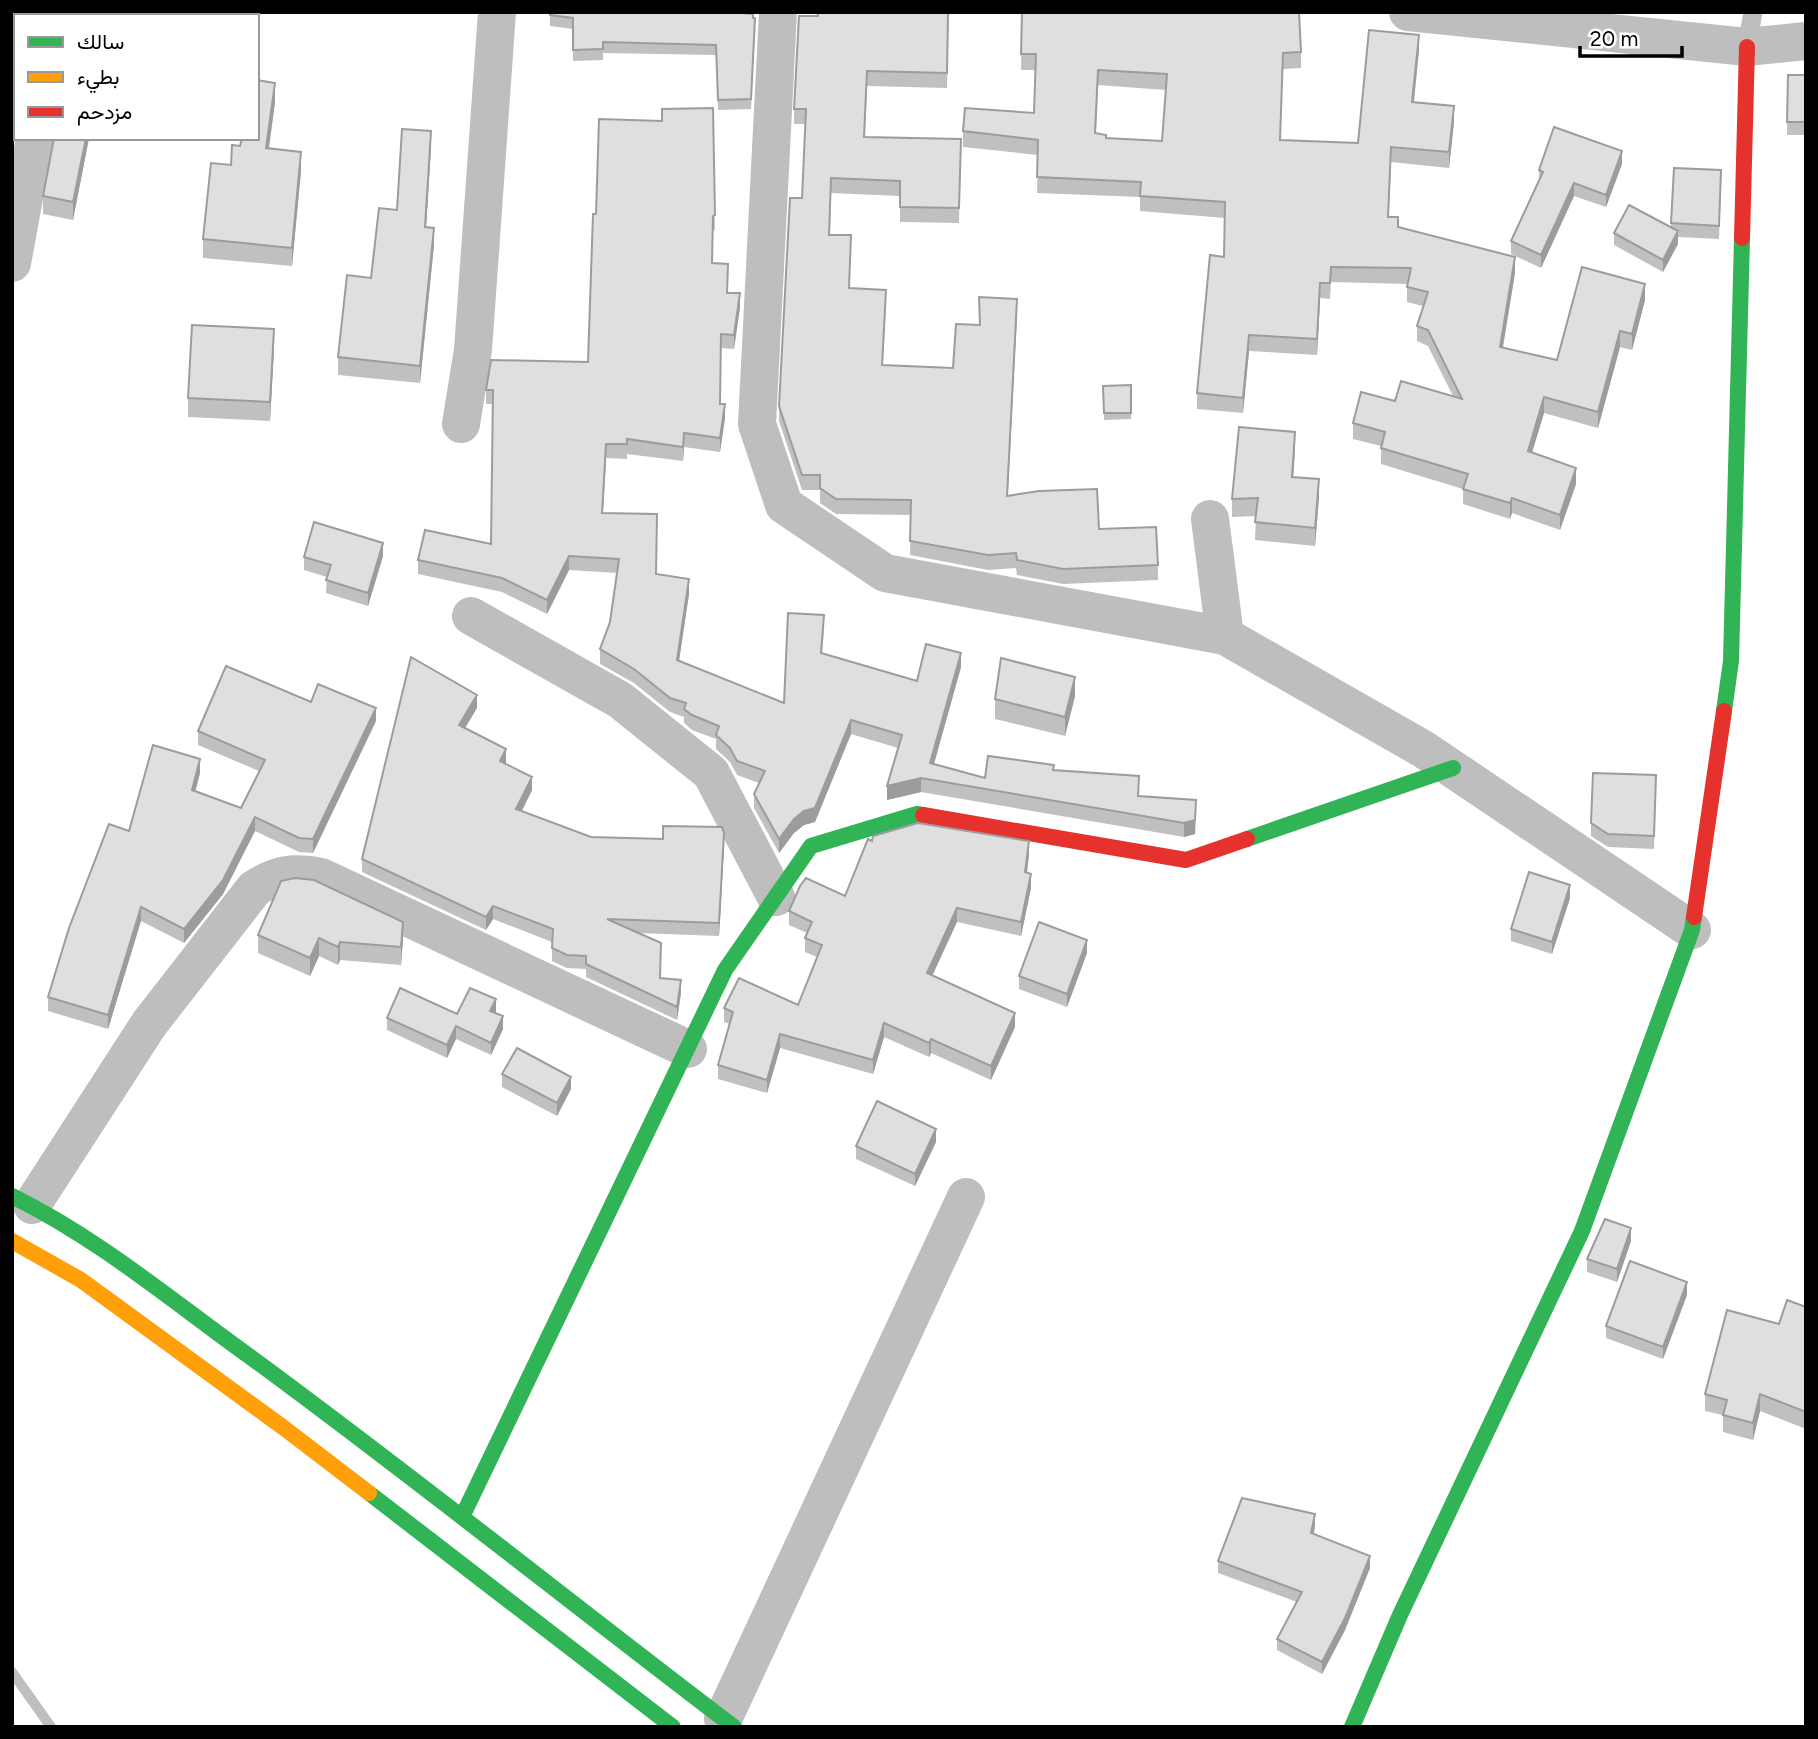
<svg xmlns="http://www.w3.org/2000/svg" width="1818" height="1739" font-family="Figtree,Vazirmatn,sans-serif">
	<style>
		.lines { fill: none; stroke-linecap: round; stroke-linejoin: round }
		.stream { stroke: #bfbfbf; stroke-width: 10 }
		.lane { stroke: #bebebe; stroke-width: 19 }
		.street { stroke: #bebebe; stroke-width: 38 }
		.fast { stroke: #30b455; stroke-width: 16 }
		.slow { stroke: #ff9f0a; stroke-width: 16 }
		.jam { stroke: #e5322d; stroke-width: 16 }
		.wall { fill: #c0c0c0; fill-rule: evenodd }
		.shaded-wall { fill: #9c9c9c }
		.building { fill: #dfdfdf; stroke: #9c9c9c; stroke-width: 2; fill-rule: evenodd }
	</style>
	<rect width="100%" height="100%" fill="#fff"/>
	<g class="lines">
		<!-- stream -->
		<path class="stream" d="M 12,1672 L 51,1727"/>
		<!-- lane -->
		<path class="lane" d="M 1747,47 L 1753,12"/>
		<!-- street -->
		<path class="street" d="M 778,12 L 757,424 L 784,505 L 885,573 L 1225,636
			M 1408,12 L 1747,47 L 1806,41
			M 56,16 L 57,12
			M 12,263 L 35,138
			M 461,424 L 473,350 L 497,12
			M 1210,519 L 1225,636 L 1423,749 L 1692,930
			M 471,616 L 620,700 L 711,773 L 776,897
			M 32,1205 L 149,1024 L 254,889 C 276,874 294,871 321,877 L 688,1049
			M 723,1719 L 966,1197"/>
		<!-- fast -->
		<path class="fast" d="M 1724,711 L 1731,661 L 1742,238
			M 1247,839 L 1453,768
			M 12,1196 C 99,1239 171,1300 249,1356 C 413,1476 572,1604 734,1727
			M 369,1493 L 673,1727
			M 462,1517 L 725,970 L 811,846 L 917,814 L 923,815
			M 1352,1727 L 1400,1615 L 1582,1231 L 1692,930 L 1694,917"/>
		<!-- slow -->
		<path class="slow" d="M 12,1241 L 81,1280 L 284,1428 L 369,1493"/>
		<!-- jam -->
		<path class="jam" d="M 1742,238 L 1747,47
			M 923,815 L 1186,860 L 1247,839
			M 1694,917 L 1724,711"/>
	</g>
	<!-- wall -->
	<path class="wall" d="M 84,12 L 214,12 L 213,16 L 84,16 Z
		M 550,12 L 730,13 L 753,18 L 755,29 L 751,109 L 718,110 L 716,55 L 603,53 L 603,60 L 573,61 L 573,29 L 550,26 Z
		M 949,12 L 947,88 L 867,86 L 865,137 L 961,139 L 959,223 L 900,222 L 900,196 L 831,193 L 830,235 L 850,288 L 886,304 L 883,365 L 953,368 L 979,325 L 1017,314 L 1007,496 L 1099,529 L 1158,565 L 1158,580 L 1063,584 L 1017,575 L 1016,568 L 988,570 L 910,555 L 911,515 L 836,514 L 820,503 L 820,490 L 802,490 L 779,421 L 779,406 L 802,198 L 805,124 L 794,124 L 794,109 L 818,16 Z
		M 1022,12 L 1301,52 L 1301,68 L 1283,69 L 1280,140 L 1358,143 L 1419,50 L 1414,102 L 1454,122 L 1449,168 L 1391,162 L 1388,217 L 1398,227 L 1515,273 L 1503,348 L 1557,360 L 1645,300 L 1632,350 L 1620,347 L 1598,428 L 1544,413 L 1532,452 L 1576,484 L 1560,530 L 1512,513 L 1510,519 L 1463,504 L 1463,489 L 1381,464 L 1381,446 L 1353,439 L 1353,423 L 1395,401 L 1453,396 L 1428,346 L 1417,341 L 1417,326 L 1423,306 L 1407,302 L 1407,284 L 1331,282 L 1330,299 L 1320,298 L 1317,355 L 1249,351 L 1243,413 L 1197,409 L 1197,393 L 1224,257 L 1225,218 L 1140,211 L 1140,197 L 1037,193 L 1038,155 L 963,147 L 963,131 L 1034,113 L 1035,70 L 1021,70 ZM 1098,85 L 1166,90 L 1162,141 L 1106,138 L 1096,133 Z
		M 1788,75 L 1806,75 L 1806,135 L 1787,135 Z
		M 275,102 L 269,149 L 301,171 L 292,266 L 203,258 L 203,239 L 240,146 Z
		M 713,108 L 715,230 L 713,230 L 713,263 L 727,293 L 740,307 L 734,349 L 721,348 L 720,404 L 725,418 L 720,452 L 684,447 L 683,461 L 627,454 L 627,459 L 606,458 L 603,513 L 656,574 L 689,594 L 679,661 L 784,703 L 824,629 L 822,654 L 917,681 L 961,667 L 934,764 L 985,778 L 1054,770 L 1196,814 L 1195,834 L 1184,837 L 921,792 L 887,800 L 898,748 L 851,734 L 815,822 L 804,825 L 794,833 L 779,853 L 754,808 L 754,794 L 759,783 L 737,775 L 730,762 L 716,749 L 716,739 L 692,730 L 684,723 L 684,717 L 670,712 L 634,683 L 600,664 L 600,649 L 610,622 L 617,573 L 569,570 L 547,614 L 502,592 L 418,574 L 418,560 L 491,544 L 493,404 L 486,404 L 486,390 L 588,362 L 596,214 L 662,121 Z
		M 54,138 L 89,138 L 73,220 L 43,214 L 43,196 Z
		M 431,148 L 426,227 L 434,245 L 420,383 L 338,375 L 338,357 L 371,278 L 397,210 Z
		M 1622,164 L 1606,207 L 1574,196 L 1541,268 L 1511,254 L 1511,241 L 1539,180 L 1539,170 Z
		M 1674,168 L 1721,183 L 1719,239 L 1678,237 L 1678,244 L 1663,272 L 1614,245 L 1614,233 L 1671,228 Z
		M 274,348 L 270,421 L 188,417 L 188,398 Z
		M 1131,385 L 1131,419 L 1104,420 L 1103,386 Z
		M 1295,450 L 1293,477 L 1319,497 L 1315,546 L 1255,540 L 1256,516 L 1232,517 L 1232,499 Z
		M 383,556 L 368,606 L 326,593 L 327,577 L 304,570 L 304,557 Z
		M 1075,696 L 1065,736 L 995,719 L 995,699 Z
		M 311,702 L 376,721 L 313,853 L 299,852 L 255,831 L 223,894 L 184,943 L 141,921 L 108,1029 L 48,1011 L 48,997 L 129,831 L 200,773 L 195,792 L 241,808 L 259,771 L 198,745 L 198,731 Z
		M 477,708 L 465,728 L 506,762 L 505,764 L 532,790 L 522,811 L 591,837 L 724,846 L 719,936 L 638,933 L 660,978 L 681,993 L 677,1020 L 586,977 L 586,969 L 567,968 L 552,961 L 552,942 L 493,919 L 486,930 L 362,872 L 362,859 Z
		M 1656,788 L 1654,849 L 1608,847 L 1591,836 L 1591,823 Z
		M 872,841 L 1029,855 L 1027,873 L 1031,888 L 1021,936 L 957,922 L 932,976 L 1015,1027 L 991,1080 L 931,1053 L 929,1057 L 884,1037 L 873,1074 L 780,1048 L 767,1093 L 718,1079 L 718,1065 L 730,1024 L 724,1022 L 724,1008 L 798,1005 L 817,957 L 805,952 L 805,938 L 807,933 L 789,925 L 789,911 L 845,896 Z
		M 1570,898 L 1552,954 L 1511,941 L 1511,929 Z
		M 258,935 L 403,939 L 401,965 L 340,960 L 338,965 L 319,956 L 310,976 L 258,953 Z
		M 1087,953 L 1067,1007 L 1019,989 L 1019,976 Z
		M 495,1013 L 503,1029 L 491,1055 L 456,1039 L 447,1058 L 387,1030 L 387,1018 Z
		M 502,1074 L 571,1089 L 557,1116 L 502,1087 Z
		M 936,1142 L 915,1186 L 856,1159 L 856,1146 Z
		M 1631,1241 L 1617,1282 L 1587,1272 L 1587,1259 Z
		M 1687,1295 L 1663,1359 L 1606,1338 L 1606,1326 Z
		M 1806,1307 L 1806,1429 L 1760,1411 L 1753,1440 L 1723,1432 L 1723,1415 L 1705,1411 L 1705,1394 L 1779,1324 Z
		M 1315,1526 L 1314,1534 L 1370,1568 L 1345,1630 L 1322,1674 L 1277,1650 L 1277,1639 L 1297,1602 L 1218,1573 L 1218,1561 Z"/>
	<!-- shaded-wall -->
	<path class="shaded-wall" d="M 1419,35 L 1419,50 L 1412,118 L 1412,102 Z
		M 275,83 L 275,102 L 266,167 L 266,148 Z
		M 1454,106 L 1454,122 L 1449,168 L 1449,152 Z
		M 16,115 L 16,133 L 12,143 L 12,125 Z
		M 431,131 L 431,148 L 425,244 L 425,227 Z
		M 86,138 L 89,138 L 73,220 L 73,202 Z
		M 1391,147 L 1391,162 L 1388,232 L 1388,217 Z
		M 1622,151 L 1622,164 L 1606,207 L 1606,195 Z
		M 301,152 L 301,171 L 292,266 L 292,248 Z
		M 1574,183 L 1574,196 L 1541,268 L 1541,255 Z
		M 434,228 L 434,245 L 420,383 L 420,366 Z
		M 1678,231 L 1678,244 L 1663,272 L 1663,260 Z
		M 1515,257 L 1515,273 L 1500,363 L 1500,347 Z
		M 1320,283 L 1320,298 L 1317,355 L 1317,339 Z
		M 1645,284 L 1645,300 L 1632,350 L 1632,334 Z
		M 740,293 L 740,307 L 734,349 L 734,335 Z
		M 1017,299 L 1017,314 L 1007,511 L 1007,496 Z
		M 274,329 L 274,348 L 270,421 L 270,402 Z
		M 1620,331 L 1620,347 L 1598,428 L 1598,412 Z
		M 1249,335 L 1249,351 L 1243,413 L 1243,398 Z
		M 1544,397 L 1544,413 L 1528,466 L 1528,451 Z
		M 725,404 L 725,418 L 720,452 L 720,438 Z
		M 1295,432 L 1295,450 L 1292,494 L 1292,477 Z
		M 684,433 L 684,447 L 683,461 L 683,447 Z
		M 606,444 L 606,458 L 602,528 L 602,513 Z
		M 1576,468 L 1576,484 L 1560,530 L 1560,515 Z
		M 1319,479 L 1319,497 L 1315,546 L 1315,528 Z
		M 1512,498 L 1512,513 L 1510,519 L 1510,503 Z
		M 383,543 L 383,556 L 368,606 L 368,593 Z
		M 569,556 L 569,570 L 547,614 L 547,600 Z
		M 689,579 L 689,594 L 677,674 L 677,660 Z
		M 961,653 L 961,667 L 930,778 L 930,763 Z
		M 1075,677 L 1075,696 L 1065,736 L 1065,717 Z
		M 477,695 L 477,708 L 459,738 L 459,725 Z
		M 376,708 L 376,721 L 313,853 L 313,839 Z
		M 851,720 L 851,734 L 815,822 L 804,825 L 794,833 L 779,853 L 779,839 Z
		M 506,749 L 506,762 L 500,774 L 500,761 Z
		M 200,759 L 200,773 L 192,804 L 192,790 Z
		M 532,777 L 532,790 L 516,822 L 516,809 Z
		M 921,778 L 921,792 L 887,800 L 887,786 Z
		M 1196,800 L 1195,834 L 1184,837 L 1184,823 Z
		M 255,817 L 255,831 L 223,894 L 184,943 L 184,929 Z
		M 724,833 L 724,846 L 719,936 L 719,923 Z
		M 1029,841 L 1029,855 L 1025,886 L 1025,872 Z
		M 1031,874 L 1031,888 L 1021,936 L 1021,922 Z
		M 1570,885 L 1570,898 L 1552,954 L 1552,942 Z
		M 493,906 L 493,919 L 486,930 L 486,917 Z
		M 141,907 L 141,921 L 108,1029 L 108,1015 Z
		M 957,908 L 957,922 L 927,987 L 927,973 Z
		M 403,922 L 403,939 L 401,965 L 401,947 Z
		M 319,938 L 319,956 L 310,976 L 310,958 Z
		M 1087,940 L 1087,953 L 1067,1007 L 1067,994 Z
		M 340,942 L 340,960 L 338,965 L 338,947 Z
		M 681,980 L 681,993 L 677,1020 L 677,1007 Z
		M 496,999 L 496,1012 L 490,1024 L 490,1011 Z
		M 1015,1013 L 1015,1027 L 991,1080 L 991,1066 Z
		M 503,1016 L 503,1029 L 491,1055 L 491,1043 Z
		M 884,1023 L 884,1037 L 873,1074 L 873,1060 Z
		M 456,1026 L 456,1039 L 447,1058 L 447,1045 Z
		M 780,1034 L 780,1048 L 767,1093 L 767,1080 Z
		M 931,1039 L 931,1053 L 929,1057 L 929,1043 Z
		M 571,1077 L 571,1089 L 557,1116 L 557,1103 Z
		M 936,1129 L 936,1142 L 915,1186 L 915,1174 Z
		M 1631,1228 L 1631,1241 L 1617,1282 L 1617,1269 Z
		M 1687,1282 L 1687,1295 L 1663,1359 L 1663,1347 Z
		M 1760,1394 L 1760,1411 L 1753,1440 L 1753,1423 Z
		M 1315,1514 L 1315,1526 L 1311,1545 L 1311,1533 Z
		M 1370,1556 L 1370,1568 L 1345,1630 L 1322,1674 L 1322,1662 Z"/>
	<!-- building -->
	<path class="building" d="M 12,12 L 23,12 L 22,16 L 16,16 L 16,52 L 13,67 L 16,67 L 14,79 L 16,79 L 16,115 L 12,125 Z
		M 84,12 L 175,12 L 175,16 L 84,16 Z
		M 550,12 L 729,12 L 753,14 L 753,18 L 755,18 L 751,99 L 718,100 L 716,45 L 603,42 L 603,49 L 573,50 L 573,18 L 550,15 Z
		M 818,12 L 948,12 L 947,73 L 867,71 L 864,137 L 961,139 L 959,208 L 900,207 L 900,181 L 831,178 L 829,235 L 851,235 L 849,288 L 886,290 L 882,365 L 953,368 L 956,324 L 980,325 L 979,297 L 1017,299 L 1007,496 L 1039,491 L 1097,489 L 1099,529 L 1156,527 L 1158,565 L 1063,569 L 1017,560 L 1016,553 L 988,555 L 910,541 L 911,500 L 836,499 L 820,488 L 820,475 L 802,475 L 779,406 L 790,198 L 802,198 L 806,109 L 794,109 L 799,16 L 818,16 Z
		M 1022,12 L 1299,12 L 1301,52 L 1283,53 L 1280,140 L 1358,143 L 1369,30 L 1419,35 L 1412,102 L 1454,106 L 1449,152 L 1391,147 L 1388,217 L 1398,217 L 1398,227 L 1515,257 L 1500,347 L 1557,360 L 1582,267 L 1645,284 L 1632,334 L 1620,331 L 1598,412 L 1544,397 L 1528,451 L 1576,468 L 1560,515 L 1512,498 L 1510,503 L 1463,489 L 1468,474 L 1381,448 L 1385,432 L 1353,423 L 1361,392 L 1395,401 L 1401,381 L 1462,399 L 1428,330 L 1417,326 L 1428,292 L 1407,287 L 1411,268 L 1331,267 L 1330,283 L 1320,283 L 1317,339 L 1249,335 L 1243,398 L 1197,393 L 1210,255 L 1224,257 L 1225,202 L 1140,196 L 1141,182 L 1037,177 L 1038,140 L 963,131 L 965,108 L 1034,113 L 1036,54 L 1021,54 ZM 1098,70 L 1167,74 L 1162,141 L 1106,138 L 1106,135 L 1095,133 Z
		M 1788,75 L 1806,75 L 1806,122 L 1787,122 Z
		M 257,80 L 275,83 L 266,148 L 301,152 L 292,248 L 203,239 L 211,163 L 231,165 L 232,145 L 240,146 L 242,138 L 257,138 Z
		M 713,108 L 715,215 L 713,216 L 712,263 L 728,264 L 727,293 L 740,293 L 734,335 L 721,334 L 720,404 L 725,404 L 720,438 L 684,433 L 683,447 L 627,439 L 627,444 L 606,444 L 602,513 L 657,514 L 656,574 L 689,579 L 677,660 L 784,703 L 788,613 L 824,615 L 821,653 L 917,681 L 926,644 L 961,653 L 930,763 L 985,778 L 988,756 L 1054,765 L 1053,770 L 1139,776 L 1138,796 L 1196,800 L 1195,820 L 1184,823 L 921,778 L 887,786 L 902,735 L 851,720 L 815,808 L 804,811 L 794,819 L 779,839 L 754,794 L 765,771 L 737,761 L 730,748 L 716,735 L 719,726 L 692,715 L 684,709 L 686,703 L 670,698 L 634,669 L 600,649 L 610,622 L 619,559 L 569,556 L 547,600 L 502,578 L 418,560 L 425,530 L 491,544 L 493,390 L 486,390 L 491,360 L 588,362 L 593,214 L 596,214 L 599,119 L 662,121 L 662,109 Z
		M 1554,127 L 1622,151 L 1606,195 L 1574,183 L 1541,255 L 1511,241 L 1543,172 L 1539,170 Z
		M 402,129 L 431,131 L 425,227 L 434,228 L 420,366 L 338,357 L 347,275 L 371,278 L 379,208 L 397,210 Z
		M 54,138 L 86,138 L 73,202 L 43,196 Z
		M 1674,168 L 1721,170 L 1719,226 L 1671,223 Z
		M 1629,205 L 1678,231 L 1663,260 L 1614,233 Z
		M 192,325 L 274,329 L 270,402 L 188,398 Z
		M 1131,385 L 1131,413 L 1104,413 L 1103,386 Z
		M 1239,427 L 1295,432 L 1292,477 L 1319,479 L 1315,528 L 1255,522 L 1258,498 L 1232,499 Z
		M 314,522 L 383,543 L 368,593 L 326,580 L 331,565 L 304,557 Z
		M 411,657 L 477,695 L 459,725 L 506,749 L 500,761 L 532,777 L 516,809 L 591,837 L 663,839 L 663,826 L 722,827 L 724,833 L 719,923 L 607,919 L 661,943 L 660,978 L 681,980 L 677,1007 L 586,964 L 586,956 L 567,955 L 552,948 L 553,929 L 493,906 L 486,917 L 362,859 Z
		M 1001,658 L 1075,677 L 1065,717 L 995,699 Z
		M 226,666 L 311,702 L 318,684 L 376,708 L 313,839 L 299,838 L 255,817 L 223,880 L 184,929 L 141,907 L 108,1015 L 48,997 L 69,928 L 109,824 L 129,831 L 153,745 L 200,759 L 192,790 L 241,808 L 265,760 L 198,731 Z
		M 1593,773 L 1656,775 L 1654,836 L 1608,834 L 1591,823 Z
		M 918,823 L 1029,841 L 1025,872 L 1031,874 L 1021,922 L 957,908 L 927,973 L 1015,1013 L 991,1066 L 931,1039 L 929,1043 L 884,1023 L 873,1060 L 780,1034 L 767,1080 L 718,1065 L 733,1012 L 724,1008 L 739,978 L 798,1005 L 822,945 L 805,938 L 812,922 L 789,911 L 800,886 L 806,878 L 845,896 L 868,839 L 872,841 L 873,836 Z
		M 1529,872 L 1570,885 L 1552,942 L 1511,929 Z
		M 295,878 L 314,880 L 403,922 L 401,947 L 340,942 L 338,947 L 319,938 L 310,958 L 258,935 L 281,881 Z
		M 1039,922 L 1087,940 L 1067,994 L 1019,976 Z
		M 400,988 L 457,1014 L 470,988 L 496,999 L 490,1011 L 503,1016 L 491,1043 L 456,1026 L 447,1045 L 387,1018 Z
		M 517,1048 L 571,1077 L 557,1103 L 502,1074 Z
		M 877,1101 L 936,1129 L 915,1174 L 856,1146 Z
		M 1605,1219 L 1631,1228 L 1617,1269 L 1587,1259 Z
		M 1630,1261 L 1687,1282 L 1663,1347 L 1606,1326 Z
		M 1787,1300 L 1806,1307 L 1806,1412 L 1760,1394 L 1753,1423 L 1723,1415 L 1727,1400 L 1705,1394 L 1727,1310 L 1779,1324 Z
		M 1242,1498 L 1315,1514 L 1311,1533 L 1370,1556 L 1345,1618 L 1322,1662 L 1277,1639 L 1302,1592 L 1218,1561 Z"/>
	<!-- border -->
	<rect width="1818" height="1739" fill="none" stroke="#000000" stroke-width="28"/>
	<!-- legend -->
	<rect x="14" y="14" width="245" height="126" fill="#ffffff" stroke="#999999" stroke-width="2"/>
	<rect x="28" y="37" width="35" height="10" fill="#30b455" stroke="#999999" stroke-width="2"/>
	<text x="77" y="49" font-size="21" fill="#000000">سالك</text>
	<rect x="28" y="72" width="35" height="10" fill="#ff9f0a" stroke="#999999" stroke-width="2"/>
	<text x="77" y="84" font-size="21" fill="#000000">بطيء</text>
	<rect x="28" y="107" width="35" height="10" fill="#e5322d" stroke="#999999" stroke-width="2"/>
	<text x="77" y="119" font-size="21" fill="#000000">مزدحم</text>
	<!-- scale -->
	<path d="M1580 46v10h102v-10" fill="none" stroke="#000000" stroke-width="3.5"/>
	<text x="1590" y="46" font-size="21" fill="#000000" stroke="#ffffff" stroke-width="5" paint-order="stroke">20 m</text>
</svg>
